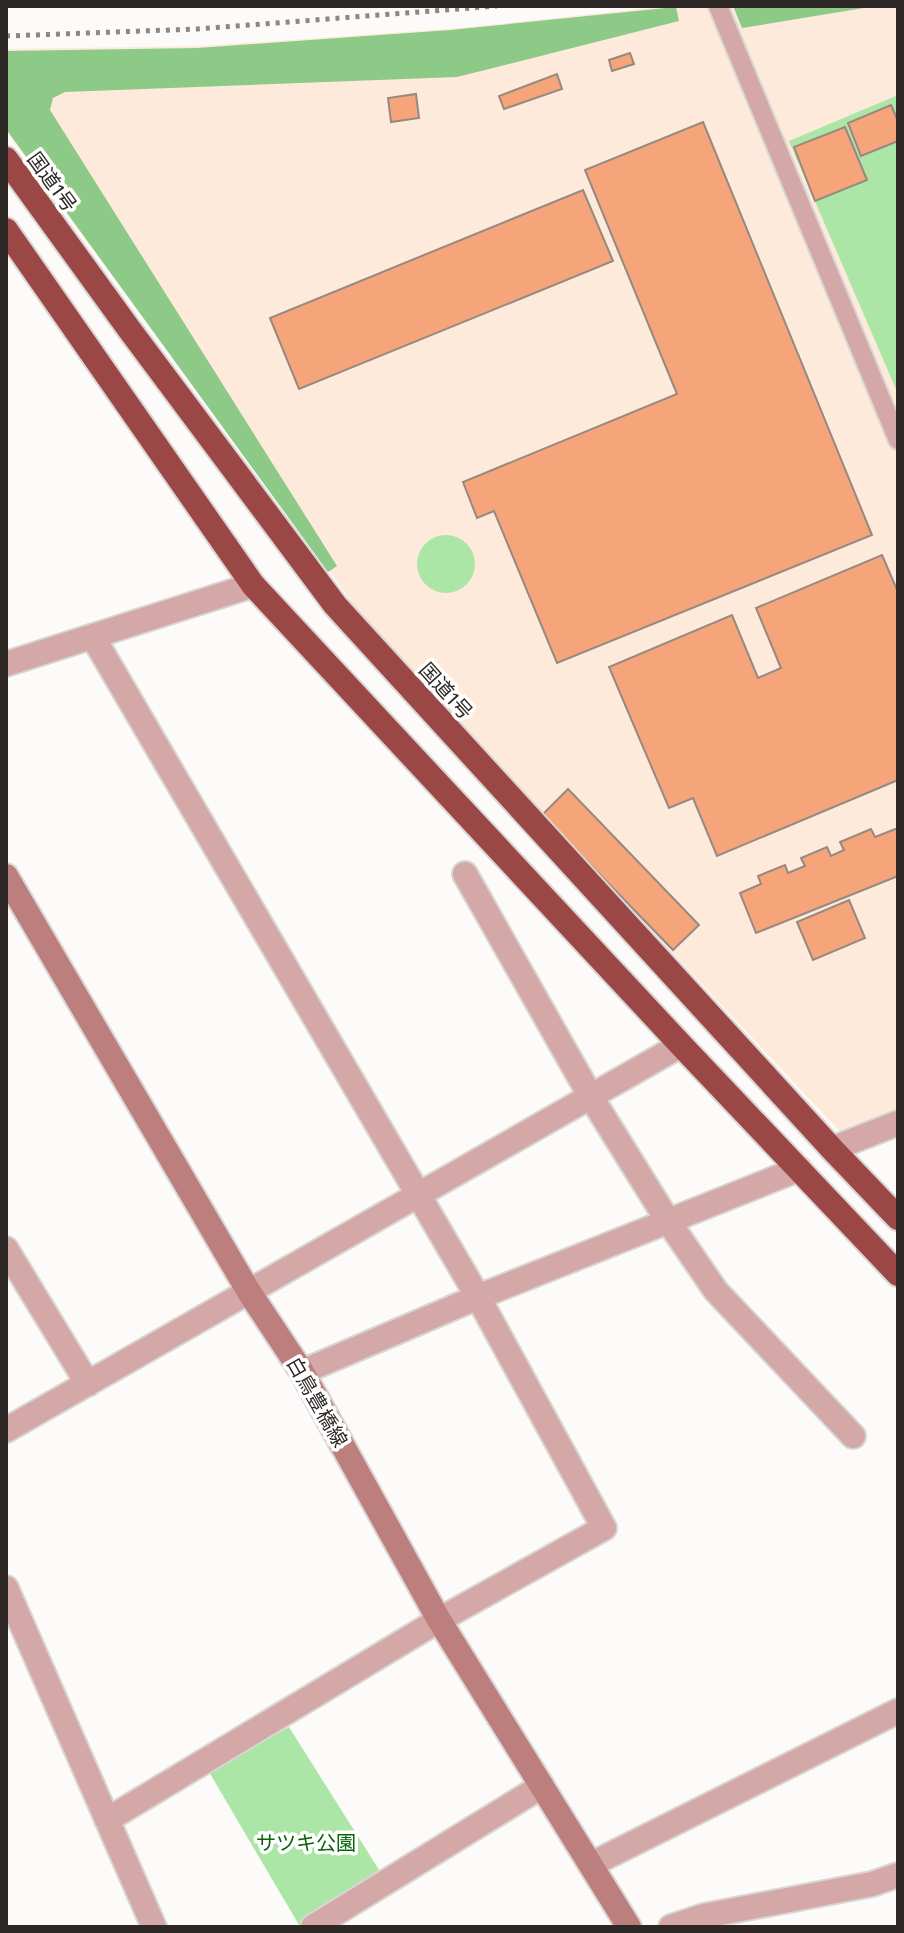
<svg xmlns="http://www.w3.org/2000/svg" width="904" height="1933" font-family="'Fira Sans Condensed','Noto Sans JP',sans-serif">
	<style>
		.built { fill: #fdeadb }
		.green { fill: #ace6a6 }
		.forest { fill: #8dca88 }
		.building { fill: #f5a579; stroke: #968982; stroke-width: 2 }
		.lines { fill: none; stroke-linecap: round; stroke-linejoin: round }
		.lane-casing { stroke: #d8d5d3; stroke-width: 22 }
		.street-casing { stroke: #d8d5d3; stroke-width: 28 }
		.secondary-casing { stroke: #d8d5d3; stroke-width: 28 }
		.highway-casing { stroke: #d8d5d3; stroke-width: 28 }
		.path { stroke: #8b8785; stroke-width: 5; stroke-dasharray: 4 6; stroke-linecap: butt }
		.lane { stroke: #d3a8a6; stroke-width: 18 }
		.street { stroke: #d3a8a6; stroke-width: 24 }
		.secondary { stroke: #bc7f7d; stroke-width: 24 }
		.highway { stroke: #9a4746; stroke-width: 24 }
		.labels { text-anchor: middle; stroke-width: 7; stroke-linejoin: round; paint-order: stroke }
		.street-label { font-size: 20px; fill: #2d2825; stroke: #fff }
		.park-label { font-size: 20px; fill: #096309; stroke: #fff }
	</style>
	<rect width="100%" height="100%" fill="#fdfbf9"/>
	<!-- built -->
	<path class="built" d="M 668,6 L 898,6 L 898,1112 L 842,1134 L 379,639 L 6,131 L 6,49 L 197,46 L 450,29 Z"/>
	<!-- green -->
	<path class="green" d="M 898,95 L 898,394 L 789,141 Z
		M417 564a29 29 0 1 1 58 0a29 29 0 1 1-58 0Z
		M 289,1727 L 381,1873 L 299,1925 L 209,1772 Z"/>
	<!-- forest -->
	<path class="forest" d="M 733,6 L 876,6 L 742,28 Z
		M 676,7 L 679,21 L 457,77 L 65,92 L 53,98 L 50,110 L 337,566 L 328,572 L 6,129 L 6,51 L 197,48 L 450,30 Z"/>
	<!-- building -->
	<path class="building" d="M 630,53 L 634,64 L 612,71 L 609,60 Z
		M 557,74 L 562,89 L 504,109 L 499,96 Z
		M 416,94 L 419,118 L 391,122 L 388,98 Z
		M 891,105 L 898,121 L 898,141 L 861,156 L 848,123 Z
		M 703,122 L 872,535 L 557,663 L 494,511 L 477,518 L 463,482 L 677,394 L 585,170 Z
		M 845,127 L 867,180 L 815,201 L 794,147 Z
		M 583,190 L 613,261 L 299,389 L 270,318 Z
		M 882,555 L 898,592 L 898,780 L 717,856 L 693,798 L 669,808 L 609,667 L 732,615 L 758,678 L 781,668 L 756,608 Z
		M 568,789 L 699,925 L 673,950 L 542,815 Z
		M 898,828 L 898,876 L 756,933 L 740,893 L 761,884 L 758,876 L 785,865 L 788,873 L 805,866 L 801,858 L 827,847 L 831,856 L 844,850 L 840,842 L 871,829 L 875,837 Z
		M 849,900 L 865,938 L 813,960 L 797,922 Z"/>
	<g class="lines">
		<defs>
			<path id="lane" d="M 718,6 L 898,440"/>
			<path id="street" d="M 93,637 L 478,1297 L 604,1528 L 439,1620 L 107,1820
				M 6,664 L 253,585
				M 465,874 L 591,1097 L 668,1221 L 716,1291 L 853,1436
				M 832,1149 L 898,1123
				M 6,1249 L 88,1384
				M 302,1372 L 478,1297 L 799,1169
				M 6,1430 L 681,1045
				M 6,1588 L 154,1927
				M 592,1864 L 898,1711
				M 313,1927 L 542,1786
				M 671,1927 L 704,1916 L 872,1884 L 898,1875"/>
			<path id="secondary" d="M 6,876 L 249,1292 L 302,1372 L 439,1620 L 629,1927"/>
			<path id="highway" d="M 6,159 L 129,329 L 335,605 L 832,1149 L 898,1218
				M 6,230 L 253,585 L 681,1045 L 898,1274"/>
		</defs>
		<!-- lane casing -->
		<use href="#lane" class="lane-casing"/>
		<!-- street casing -->
		<use href="#street" class="street-casing"/>
		<!-- secondary casing -->
		<use href="#secondary" class="secondary-casing"/>
		<!-- highway casing -->
		<use href="#highway" class="highway-casing"/>
		<!-- path -->
		<path class="path" d="M 6,36 L 197,29 L 497,6"/>
		<!-- lane -->
		<use href="#lane" class="lane"/>
		<!-- street -->
		<use href="#street" class="street"/>
		<!-- secondary -->
		<use href="#secondary" class="secondary"/>
		<!-- highway -->
		<use href="#highway" class="highway"/>
	</g>
	<g class="labels">
		<!-- street labels -->
		<g class="street-label">
			<text transform="translate(52 182) rotate(54)" y="7">国道1号</text>
			<text transform="translate(446 691) rotate(48)" y="7">国道1号</text>
			<text transform="translate(317 1402) rotate(60)" y="7">白鳥豊橋線</text>
		</g>
		<!-- park labels -->
		<g class="park-label">
			<text x="306" y="1850">サツキ公園</text>
		</g>
	</g>
	<!-- border -->
	<rect width="904" height="1933" fill="none" stroke="#2d2825" stroke-width="16"/>
</svg>
